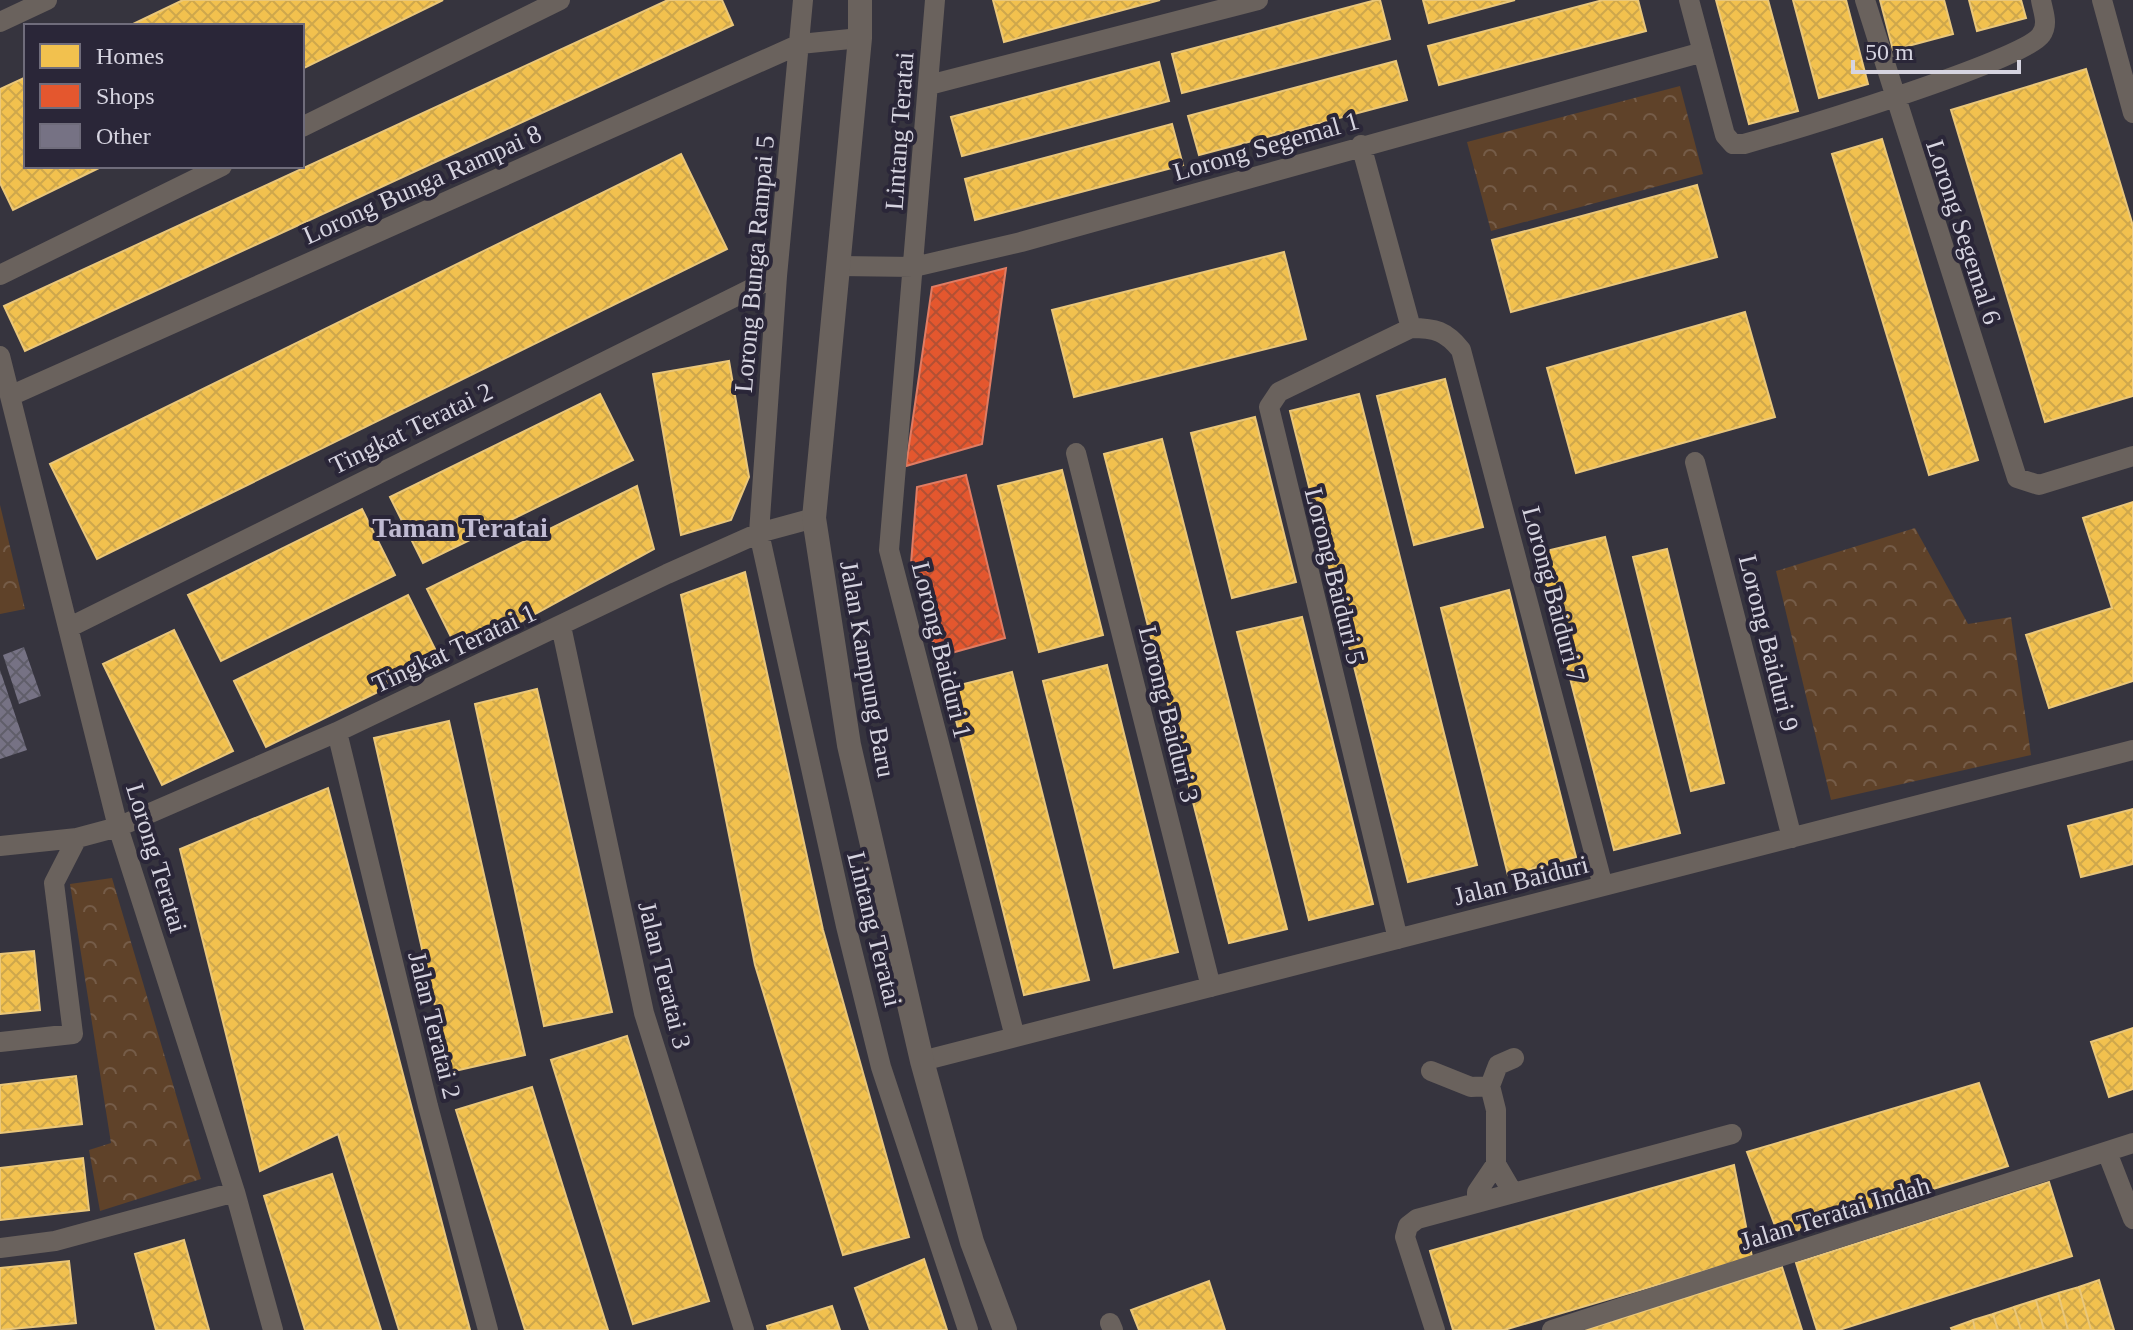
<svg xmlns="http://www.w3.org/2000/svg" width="2133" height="1330" font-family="Georgia,serif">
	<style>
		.park { fill: url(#park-crowns) }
		.homes { fill: url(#homes-cross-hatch); stroke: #eac77a; stroke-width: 2 }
		.shops { fill: url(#shops-cross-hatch); stroke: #e07c63; stroke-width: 2 }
		.building { fill: url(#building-cross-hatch) }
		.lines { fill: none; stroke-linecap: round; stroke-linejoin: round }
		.minor { stroke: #6a625d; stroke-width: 20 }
		.tertiary { stroke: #6a625d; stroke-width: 24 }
		.labels { text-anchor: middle; stroke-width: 8; stroke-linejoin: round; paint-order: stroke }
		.street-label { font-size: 26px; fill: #d6d4e0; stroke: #2a2638 }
		.neighbourhood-label { font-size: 28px; font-weight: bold; fill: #c0bbd2; stroke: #2a2638 }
	</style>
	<defs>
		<pattern id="park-crowns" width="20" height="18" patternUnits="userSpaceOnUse" patternTransform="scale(2)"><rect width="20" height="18" fill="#5f4229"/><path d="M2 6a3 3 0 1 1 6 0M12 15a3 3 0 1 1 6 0" fill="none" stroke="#755c48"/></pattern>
		<pattern id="homes-cross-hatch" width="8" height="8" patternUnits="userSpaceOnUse" patternTransform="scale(2)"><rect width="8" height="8" fill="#f2c14e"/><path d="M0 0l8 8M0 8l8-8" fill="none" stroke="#cea74c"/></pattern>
		<pattern id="shops-cross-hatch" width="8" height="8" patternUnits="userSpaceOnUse" patternTransform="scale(2)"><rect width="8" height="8" fill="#e4572e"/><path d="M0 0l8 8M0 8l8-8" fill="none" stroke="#b35034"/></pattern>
		<pattern id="building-cross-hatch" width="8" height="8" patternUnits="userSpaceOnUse" patternTransform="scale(2)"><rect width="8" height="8" fill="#767284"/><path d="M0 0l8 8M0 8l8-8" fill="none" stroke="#605e6a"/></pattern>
	</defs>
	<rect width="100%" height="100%" fill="#36343e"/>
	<!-- park -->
	<path class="park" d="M 1680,86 L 1703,174 L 1491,231 L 1467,142 Z
		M 0,505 L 25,609 L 0,614 Z
		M 1915,528 L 1968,624 L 2011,617 L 2031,755 L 1831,800 L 1776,571 Z
		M 112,878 L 201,1179 L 100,1211 L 89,1150 L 111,1143 L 70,884 Z"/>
	<!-- homes -->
	<path class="homes" d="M 183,0 L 443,0 L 302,69 L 302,26 L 129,26 Z
		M 668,0 L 722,0 L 733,25 L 25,351 L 4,306 Z
		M 993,0 L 1160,0 L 1004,42 Z
		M 1376,0 L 1380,0 L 1390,39 L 1182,93 L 1172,54 Z
		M 1423,0 L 1515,0 L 1429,23 Z
		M 1603,0 L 1638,0 L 1646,31 L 1439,85 L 1428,46 Z
		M 1716,0 L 1768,0 L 1798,111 L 1749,124 Z
		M 1793,0 L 1846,0 L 1868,84 L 1819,98 Z
		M 1880,0 L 1944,0 L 1953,34 L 1893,50 Z
		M 1969,0 L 2021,0 L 2026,18 L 1977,31 Z
		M 1396,61 L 1407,100 L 1199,155 L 1188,116 Z
		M 1159,62 L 1169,101 L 962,156 L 951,117 Z
		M 2086,69 L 2133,226 L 2133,396 L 2045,422 L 1951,110 Z
		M 26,77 L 26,166 L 103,166 L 13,210 L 0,183 L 0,89 Z
		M 1172,124 L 1183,165 L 975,220 L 965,179 Z
		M 1882,139 L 1978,460 L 1929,475 L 1832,154 Z
		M 681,154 L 727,249 L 97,559 L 50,464 Z
		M 1697,185 L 1717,257 L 1511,312 L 1492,240 Z
		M 1284,252 L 1306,339 L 1074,397 L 1052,310 Z
		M 1745,312 L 1775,417 L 1576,473 L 1547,368 Z
		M 729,361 L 749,477 L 731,520 L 681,535 L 653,374 Z
		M 1445,379 L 1483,527 L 1414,545 L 1377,396 Z
		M 600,394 L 633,460 L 423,563 L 390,497 Z
		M 1359,394 L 1477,865 L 1408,882 L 1290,411 Z
		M 1255,417 L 1296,582 L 1232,598 L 1191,433 Z
		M 1162,439 L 1287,929 L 1229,943 L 1104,454 Z
		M 1062,470 L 1103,635 L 1039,652 L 998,486 Z
		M 637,486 L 654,549 L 460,655 L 427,589 Z
		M 2133,502 L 2133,681 L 2049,708 L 2026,635 L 2112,608 L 2083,518 Z
		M 362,509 L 395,575 L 221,661 L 188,595 Z
		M 1605,537 L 1680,833 L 1614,850 L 1538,553 Z
		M 1667,549 L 1724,783 L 1691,791 L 1633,557 Z
		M 745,572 L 823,930 L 909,1237 L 843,1255 L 755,965 L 681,595 Z
		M 1509,590 L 1576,857 L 1508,875 L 1441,608 Z
		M 408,595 L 441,661 L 266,747 L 234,681 Z
		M 1302,617 L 1373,904 L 1309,920 L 1237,632 Z
		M 174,630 L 233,751 L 162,785 L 103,664 Z
		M 1107,665 L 1178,952 L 1114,968 L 1043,681 Z
		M 1012,672 L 1089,980 L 1024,995 L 948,688 Z
		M 537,689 L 612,1012 L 544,1026 L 475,704 Z
		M 449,721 L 525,1055 L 450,1072 L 374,738 Z
		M 328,788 L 470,1330 L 399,1330 L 338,1134 L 260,1171 L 180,849 Z
		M 2133,809 L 2133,864 L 2081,877 L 2068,826 Z
		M 34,951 L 40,1010 L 0,1014 L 0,954 Z
		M 2133,1028 L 2133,1089 L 2109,1097 L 2091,1042 Z
		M 627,1036 L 709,1301 L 633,1324 L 551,1060 Z
		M 76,1076 L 82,1124 L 0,1133 L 0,1085 Z
		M 1979,1083 L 2008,1166 L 1779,1236 L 1747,1152 Z
		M 532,1087 L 544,1126 L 608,1330 L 525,1330 L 456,1110 Z
		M 83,1158 L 89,1210 L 0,1220 L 0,1168 Z
		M 1734,1165 L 1752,1257 L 1504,1330 L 1453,1330 L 1430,1251 Z
		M 332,1174 L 381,1330 L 305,1330 L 264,1196 Z
		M 2049,1182 L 2072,1256 L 1839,1330 L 1817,1330 L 1796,1263 Z
		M 184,1240 L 209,1330 L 156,1330 L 135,1254 Z
		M 924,1259 L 947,1330 L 870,1330 L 855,1288 Z
		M 69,1261 L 76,1323 L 0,1330 L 0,1268 Z
		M 1782,1267 L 1802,1330 L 1585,1330 Z
		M 2099,1280 L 2114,1330 L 2091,1330 L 2079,1287 Z
		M 1209,1281 L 1225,1330 L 1139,1330 L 1131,1310 Z
		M 2079,1287 L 2091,1330 L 2068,1330 L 2058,1293 Z
		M 2058,1293 L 2068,1330 L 2044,1330 L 2036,1300 Z
		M 2036,1300 L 2044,1330 L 2021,1330 L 2014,1307 Z
		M 832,1306 L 840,1330 L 768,1330 L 767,1326 Z
		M 2014,1307 L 2021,1330 L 1998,1330 L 1993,1314 Z
		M 1993,1314 L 1998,1330 L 1975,1330 L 1973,1320 Z
		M 1973,1320 L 1975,1330 L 1952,1330 L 1951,1328 Z"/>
	<!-- shops -->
	<path class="shops" d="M 1006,268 L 982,444 L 906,466 L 932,287 Z
		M 966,475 L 1005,638 L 937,657 L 911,564 L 917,487 Z"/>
	<!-- building -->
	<path class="building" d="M 24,647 L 41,696 L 19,704 L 3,655 Z
		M 0,670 L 27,750 L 0,759 Z"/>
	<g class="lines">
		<!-- minor -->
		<path class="minor" d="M 803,0 L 777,276 L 759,533 L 846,926 L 881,1067 L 968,1330
			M 935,0 L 889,550 L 1015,1037
			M 1689,0 L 1725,135 L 1733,144 L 1744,144 C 1787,132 2024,61 2041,35 C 2049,24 2043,12 2041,0
			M 1865,0 L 2017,478 L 2039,485 L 2133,456
			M 2102,0 L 2133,113
			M 0,22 L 47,0
			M 929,85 L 1258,0
			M 302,127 L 560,0
			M 1361,145 L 1411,328
			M 840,266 L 914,267 L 1021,242 L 1703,52
			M 0,275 L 222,166
			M 0,356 L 118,827 L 235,1192 L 273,1330
			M 10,396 L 800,44 L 860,38
			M 1076,453 L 1211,987
			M 1695,462 L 1792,838
			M 561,626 L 644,1013 L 744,1330
			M 68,628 L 777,276
			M 337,732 L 428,1106 L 488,1330
			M 0,846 L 77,838 L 118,827 L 337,732 L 667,574 L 759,533 L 814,518
			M 1398,939 L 1269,407 L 1279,392 L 1411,328 C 1435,328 1446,331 1461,350 L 1603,886
			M 0,1042 L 73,1034 L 54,883 L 77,838
			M 922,1061 L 2133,750
			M 1431,1071 L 1471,1087 L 1490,1086
			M 2107,1152 L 2133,1219
			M 1513,1193 L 1496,1164 L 1496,1110 L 1490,1086 L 1498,1065 L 1514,1058
			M 1477,1203 L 1477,1192 L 1496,1164
			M 0,1248 L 55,1241 L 235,1192
			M 1110,1323 L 1113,1330
			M 1435,1330 L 1405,1237 L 1408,1226 L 1417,1219 L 1732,1134
			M 1552,1330 L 2133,1143"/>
		<!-- tertiary -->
		<path class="tertiary" d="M 860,0 L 860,38 L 814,518 L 849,745 L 922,1061 L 972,1242 L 1005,1330"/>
	</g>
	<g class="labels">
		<!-- street labels -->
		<g class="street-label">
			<text transform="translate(899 131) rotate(-86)" y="9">Lintang Teratai</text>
			<text transform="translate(1266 146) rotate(-16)" y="9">Lorong Segemal 1</text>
			<text transform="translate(422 184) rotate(-24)" y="9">Lorong Bunga Rampai 8</text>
			<text transform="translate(1964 232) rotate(72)" y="9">Lorong Segemal 6</text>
			<text transform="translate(754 264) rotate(-85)" y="9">Lorong Bunga Rampai 5</text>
			<text transform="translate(411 428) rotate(-26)" y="9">Tingkat Teratai 2</text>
			<text transform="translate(1335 576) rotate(76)" y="9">Lorong Baiduri 5</text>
			<text transform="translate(1554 594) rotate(75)" y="9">Lorong Baiduri 7</text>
			<text transform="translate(1769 643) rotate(76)" y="9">Lorong Baiduri 9</text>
			<text transform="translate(454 648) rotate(-25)" y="9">Tingkat Teratai 1</text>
			<text transform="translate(942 650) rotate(76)" y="9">Lorong Baiduri 1</text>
			<text transform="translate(868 669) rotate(80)" y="9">Jalan Kampung Baru</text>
			<text transform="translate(1169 714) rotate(76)" y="9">Lorong Baiduri 3</text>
			<text transform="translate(157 858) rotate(73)" y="9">Lorong Teratai</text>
			<text transform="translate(1521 880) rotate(-14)" y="9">Jalan Baiduri</text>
			<text transform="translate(875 929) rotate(76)" y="9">Lintang Teratai</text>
			<text transform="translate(665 975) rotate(76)" y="9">Jalan Teratai 3</text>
			<text transform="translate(435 1025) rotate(76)" y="9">Jalan Teratai 2</text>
			<text transform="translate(1835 1213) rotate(-17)" y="9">Jalan Teratai Indah</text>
		</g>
		<!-- neighbourhood labels -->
		<g class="neighbourhood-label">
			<text x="460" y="537">Taman Teratai</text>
		</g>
	</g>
	<!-- legend -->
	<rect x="24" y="24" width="280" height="144" fill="#2a2638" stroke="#6f6c7b" stroke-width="2"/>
	<rect x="40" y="44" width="40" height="24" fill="#f2c14e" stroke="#6f6c7b" stroke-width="2"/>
	<text x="96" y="64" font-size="24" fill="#d6d4e0">Homes</text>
	<rect x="40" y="84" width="40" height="24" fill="#e4572e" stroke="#6f6c7b" stroke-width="2"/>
	<text x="96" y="104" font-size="24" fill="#d6d4e0">Shops</text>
	<rect x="40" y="124" width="40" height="24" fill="#767284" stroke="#6f6c7b" stroke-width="2"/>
	<text x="96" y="144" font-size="24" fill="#d6d4e0">Other</text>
	<!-- scale -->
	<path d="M1853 60v12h166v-12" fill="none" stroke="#d6d4e0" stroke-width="4"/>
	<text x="1865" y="60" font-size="24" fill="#d6d4e0" stroke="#2a2638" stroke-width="6" paint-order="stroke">50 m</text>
</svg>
